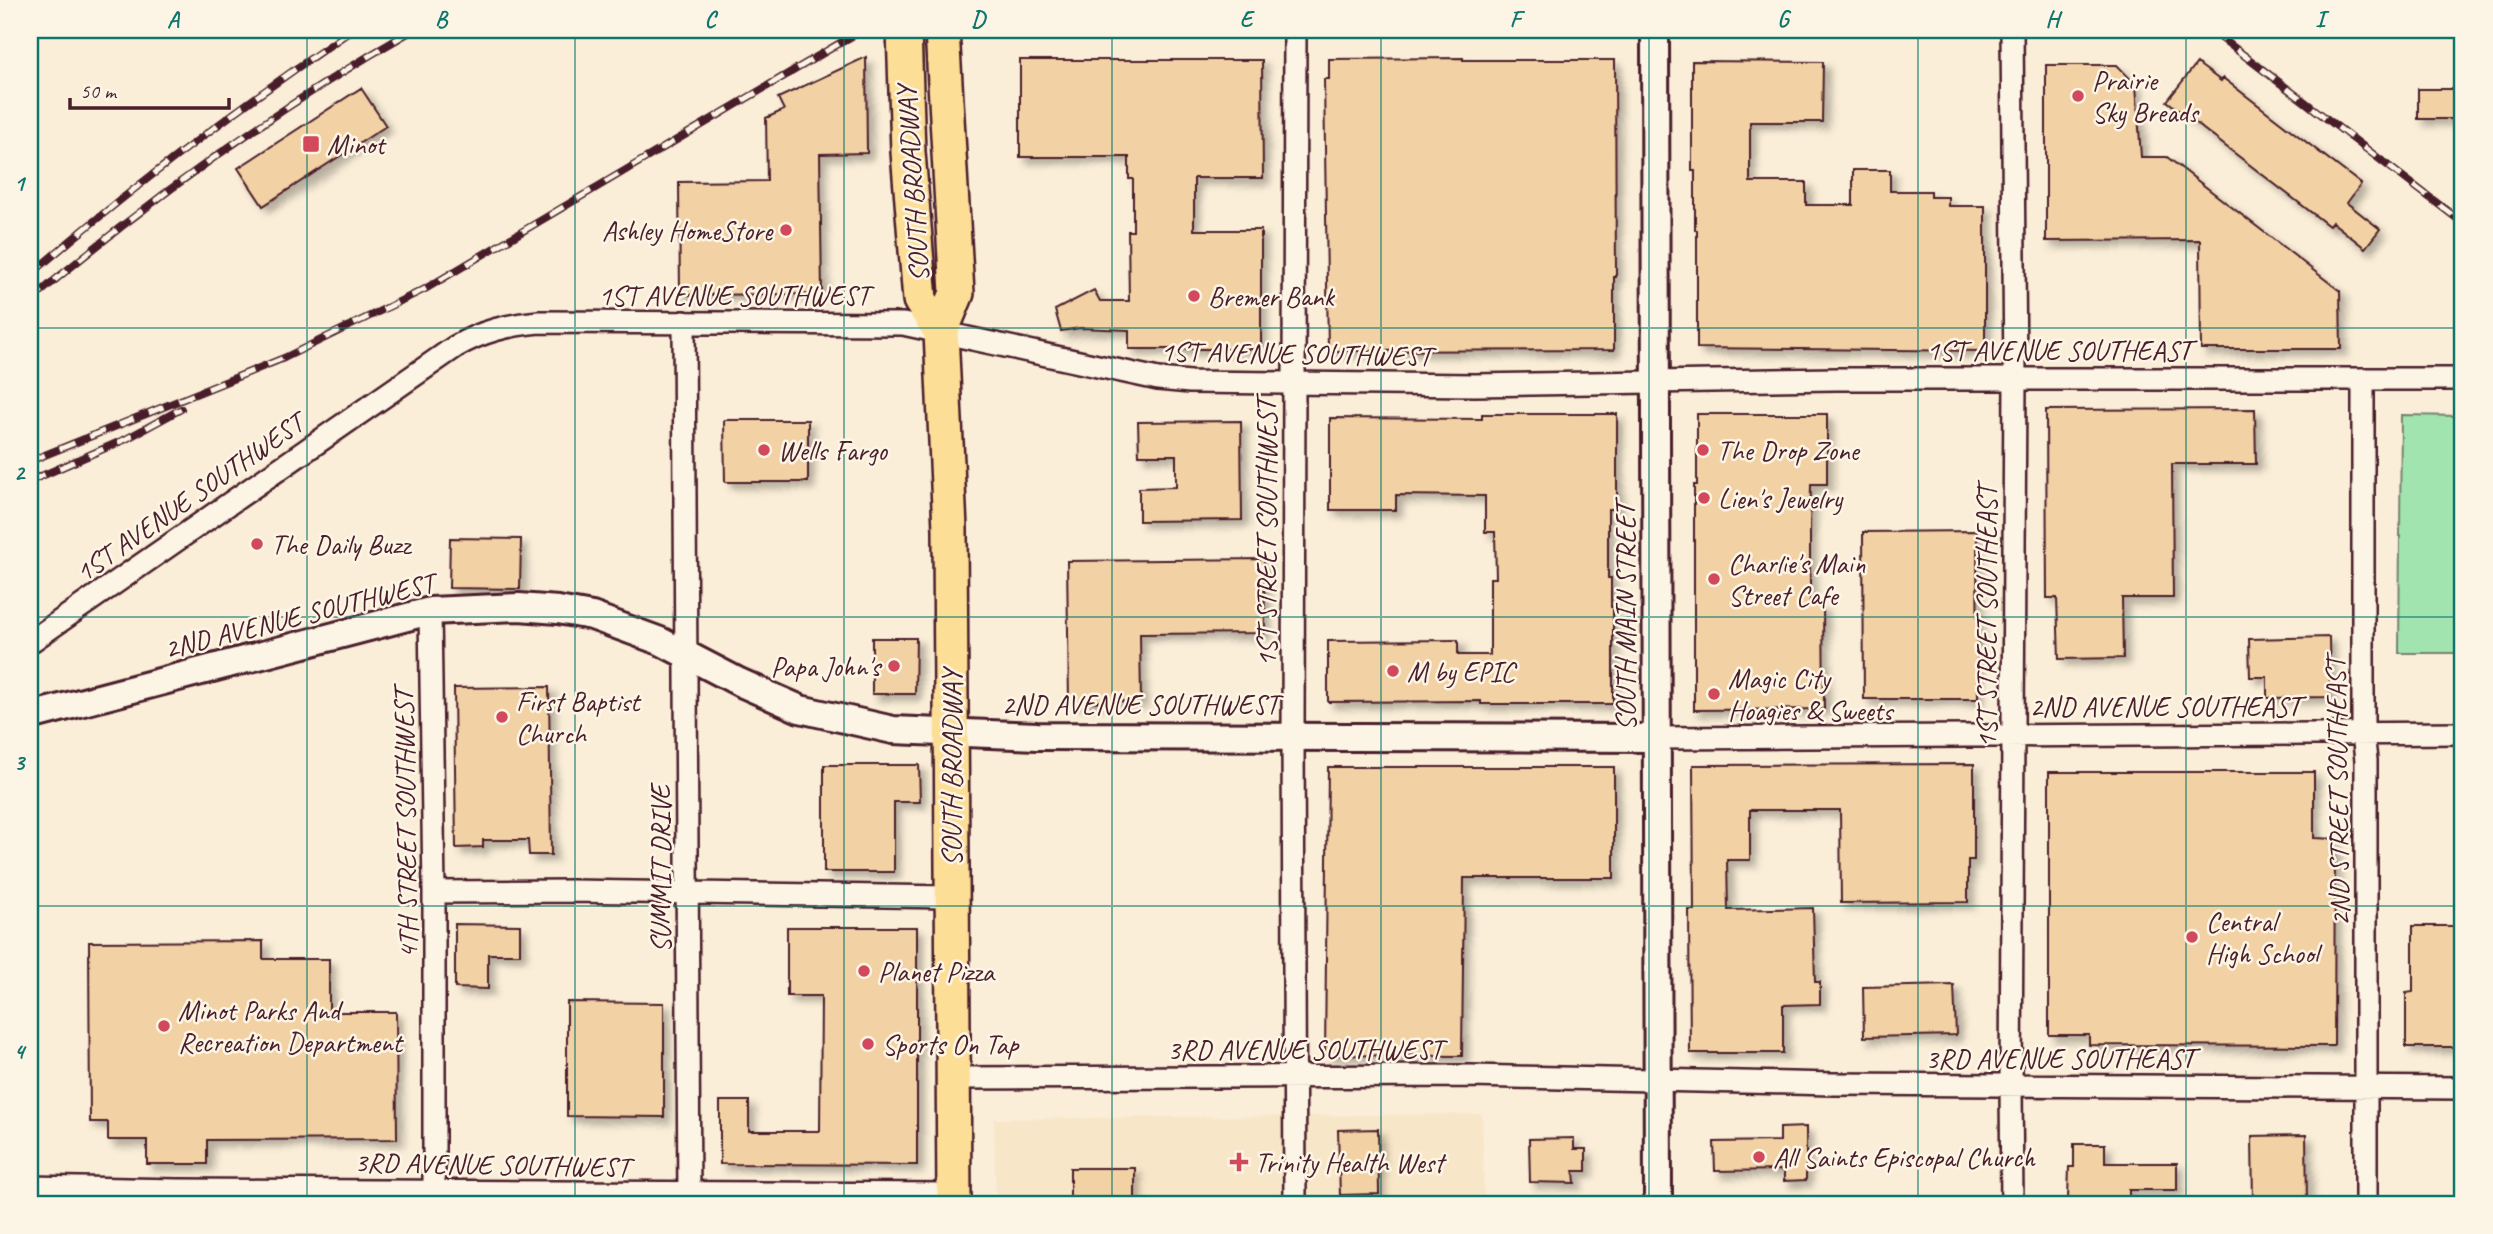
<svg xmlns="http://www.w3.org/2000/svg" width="2493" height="1234" font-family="Caveat,sans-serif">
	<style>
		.built { fill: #f8e6c8 }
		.green { fill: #a1e4b0; stroke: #76826e; stroke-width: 2 }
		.building { fill: #f2d2a4; stroke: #4a1f2b; stroke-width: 2; filter: url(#shadow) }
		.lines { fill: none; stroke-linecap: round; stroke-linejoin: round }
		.minor-casing { stroke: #4a1f2b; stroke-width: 26 }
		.tertiary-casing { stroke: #4a1f2b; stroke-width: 32 }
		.primary-casing { stroke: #4a1f2b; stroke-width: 38 }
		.minor { stroke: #fcf5e5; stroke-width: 21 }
		.tertiary { stroke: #fcf5e5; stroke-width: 26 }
		.primary { stroke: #fcde96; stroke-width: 33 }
		.rail-casing { stroke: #4a1f2b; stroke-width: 8 }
		.rail { stroke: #fcf5e5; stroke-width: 5; stroke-dasharray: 16; stroke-linecap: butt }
		.grid { fill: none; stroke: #0f766e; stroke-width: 2; stroke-opacity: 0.55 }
		.poi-dot { fill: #d1495b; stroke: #fcf5e5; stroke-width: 2.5 }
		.labels { text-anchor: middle; stroke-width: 5; stroke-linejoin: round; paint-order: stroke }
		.poi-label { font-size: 28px; fill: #4a1f2b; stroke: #fcf5e5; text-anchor: start }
		.street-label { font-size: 28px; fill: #4a1f2b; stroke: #fcf5e5 }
		.neatline { fill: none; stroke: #0f766e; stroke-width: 2.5 }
		.grid-label { font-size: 23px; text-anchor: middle; font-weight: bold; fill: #0f766e }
	</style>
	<defs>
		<filter id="shadow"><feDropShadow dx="6" dy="6" stdDeviation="3.5" flood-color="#0004"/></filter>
	</defs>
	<rect width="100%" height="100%" fill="#faeed8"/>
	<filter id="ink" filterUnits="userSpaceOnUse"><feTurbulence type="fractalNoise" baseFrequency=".0143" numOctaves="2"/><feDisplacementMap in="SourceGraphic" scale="14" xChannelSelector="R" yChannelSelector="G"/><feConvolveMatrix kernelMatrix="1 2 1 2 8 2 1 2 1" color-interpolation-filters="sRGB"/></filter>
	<g filter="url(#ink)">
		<!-- built -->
		<path class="built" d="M 1482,1114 L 1484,1204 L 996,1204 L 994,1119 Z"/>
		<!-- green -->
		<path class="green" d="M 2401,415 L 2463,416 L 2463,653 L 2399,653 Z"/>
		<!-- building -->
		<path class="building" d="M 866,57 L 867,153 L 820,154 L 822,294 L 680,295 L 679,182 L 767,181 L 766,118 L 784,110 L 778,98 Z
			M 1463,58 L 1463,60 L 1615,60 L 1616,277 L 1614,277 L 1614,350 L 1328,351 L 1324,79 L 1329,79 L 1329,59 Z
			M 1020,60 L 1262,60 L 1263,178 L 1194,178 L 1194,230 L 1261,230 L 1261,349 L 1129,349 L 1129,330 L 1080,328 L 1061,331 L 1055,310 L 1094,290 L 1100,301 L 1129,301 L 1128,231 L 1133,231 L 1133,179 L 1129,179 L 1129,157 L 1020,157 Z
			M 1692,61 L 1823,62 L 1822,122 L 1750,122 L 1750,182 L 1806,182 L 1806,205 L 1853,205 L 1853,170 L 1890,170 L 1890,191 L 1931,191 L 1931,197 L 1948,197 L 1948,206 L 1985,206 L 1985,351 L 1697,348 L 1697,230 L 1695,230 L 1695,171 L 1692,171 Z
			M 2197,63 L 2221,81 L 2223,78 L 2361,184 L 2347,203 L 2380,229 L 2365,248 L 2332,222 L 2329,226 L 2167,101 Z
			M 2046,65 L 2117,65 L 2136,85 L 2141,157 L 2167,157 L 2340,291 L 2341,349 L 2201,349 L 2200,240 L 2046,241 Z
			M 361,88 L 386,126 L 263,206 L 238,168 Z
			M 2418,89 L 2463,89 L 2463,119 L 2418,119 Z
			M 2255,409 L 2256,464 L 2172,464 L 2173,598 L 2122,598 L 2123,658 L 2059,659 L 2057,598 L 2047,598 L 2046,410 Z
			M 1482,414 L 1617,414 L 1617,509 L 1608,509 L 1608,578 L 1611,578 L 1611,607 L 1613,607 L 1613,704 L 1481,704 L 1481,701 L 1328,702 L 1328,641 L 1458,640 L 1458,655 L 1490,655 L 1490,578 L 1496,578 L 1495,532 L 1485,532 L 1485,496 L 1396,495 L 1396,510 L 1330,510 L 1330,418 L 1482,419 Z
			M 1697,414 L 1827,414 L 1827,484 L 1811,484 L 1810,533 L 1810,606 L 1823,606 L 1824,709 L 1694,710 L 1694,485 L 1697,485 Z
			M 724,420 L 808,420 L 808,482 L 725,482 Z
			M 1241,421 L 1242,520 L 1139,521 L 1139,488 L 1176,487 L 1176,455 L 1139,455 L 1138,422 Z
			M 1977,531 L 1978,699 L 1864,699 L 1863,532 Z
			M 450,538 L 521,539 L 520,589 L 449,588 Z
			M 1264,559 L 1265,633 L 1140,634 L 1141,701 L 1069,702 L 1067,561 Z
			M 2329,637 L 2330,697 L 2267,698 L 2267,677 L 2250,677 L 2249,639 Z
			M 872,638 L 916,638 L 915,694 L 872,694 Z
			M 549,687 L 551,855 L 529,855 L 528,840 L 483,840 L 483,847 L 456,848 L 454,688 Z
			M 1974,764 L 1974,860 L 1968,860 L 1968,902 L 1841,903 L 1840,810 L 1750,810 L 1750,860 L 1727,860 L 1728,910 L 1813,908 L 1815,982 L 1820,982 L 1820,1004 L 1783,1005 L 1783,1053 L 1690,1053 L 1689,910 L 1694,910 L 1693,765 Z
			M 824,765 L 919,765 L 920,802 L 894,802 L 894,872 L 824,872 Z
			M 1328,767 L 1614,767 L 1614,878 L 1464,878 L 1462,1056 L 1325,1055 Z
			M 2049,772 L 2314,772 L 2314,838 L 2335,839 L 2334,1046 L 2089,1045 L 2089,1035 L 2049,1035 Z
			M 455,924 L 520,925 L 520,954 L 488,954 L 488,989 L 455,988 Z
			M 2413,926 L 2463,926 L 2463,980 L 2459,980 L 2459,1047 L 2406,1047 L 2406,993 L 2413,992 Z
			M 787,927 L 917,927 L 917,1165 L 720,1164 L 720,1101 L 749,1101 L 749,1131 L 820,1131 L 821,996 L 787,996 Z
			M 263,941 L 263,959 L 329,959 L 329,1012 L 396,1012 L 397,1139 L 207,1140 L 207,1164 L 147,1164 L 147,1140 L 108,1140 L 108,1122 L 90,1122 L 89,942 Z
			M 1954,985 L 1956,1035 L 1864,1037 L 1863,987 Z
			M 567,1002 L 664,1003 L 664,1117 L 567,1116 Z
			M 1806,1127 L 1806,1180 L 1784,1181 L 1784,1170 L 1715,1171 L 1714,1142 L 1780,1141 L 1780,1128 Z
			M 1378,1129 L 1379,1194 L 1340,1195 L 1338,1130 Z
			M 2306,1135 L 2307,1204 L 2253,1204 L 2252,1136 Z
			M 1574,1138 L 1574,1149 L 1586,1149 L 1586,1171 L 1574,1171 L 1575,1183 L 1530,1182 L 1529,1139 Z
			M 2074,1144 L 2105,1144 L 2105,1163 L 2177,1163 L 2177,1190 L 2129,1190 L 2129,1200 L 2068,1199 L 2069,1167 L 2074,1167 Z
			M 1070,1168 L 1135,1168 L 1135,1204 L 1070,1204 Z"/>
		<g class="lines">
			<defs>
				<path id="minor" d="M 1295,30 L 1293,736 L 1295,1204
					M 684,322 L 689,1204
					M 2363,379 L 2363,734 L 2366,760 L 2366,1204
					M 430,611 L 434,892 L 434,1204
					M 30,642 L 455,347 C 482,331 508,325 539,322 L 903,324 L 1158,379 L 1190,382 L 1475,385 L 1836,379 L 2463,379
					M 1656,738 L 2463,733
					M 434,892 L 572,891 L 951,897
					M 952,1078 L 1471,1076 L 1833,1084 L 2463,1088
					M 30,1187 L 178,1190 L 953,1194
					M 2012,1204 L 2011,1087 L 2015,378 L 2012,30"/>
				<path id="tertiary" d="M 1655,30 L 1658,1204
					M 30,716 L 430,611 L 519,607 L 558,610 L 592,616 L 660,641 L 739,682 L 800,709 L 893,730 L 1037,736 L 1656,738"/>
				<path id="primary" d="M 904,30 L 908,152 L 920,300 L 941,332
					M 942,30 L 957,293 L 941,332 L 950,529 L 954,1204"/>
			</defs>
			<!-- minor casing -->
			<use href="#minor" class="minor-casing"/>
			<!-- tertiary casing -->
			<use href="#tertiary" class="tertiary-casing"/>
			<!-- primary casing -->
			<use href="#primary" class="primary-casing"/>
			<!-- minor -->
			<use href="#minor" class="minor"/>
			<!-- tertiary -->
			<use href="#tertiary" class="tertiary"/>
			<!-- primary -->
			<use href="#primary" class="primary"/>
			<defs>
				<path id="rail" d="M 2211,30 L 2463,223
					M 30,275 C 132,187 240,106 352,30
					M 30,301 C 150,199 277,108 413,30
					M 30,461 L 284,358 L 425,289 L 862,30
					M 30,481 L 126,439 L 181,409"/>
			</defs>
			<!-- rail casing -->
			<use href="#rail" class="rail-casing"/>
			<!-- rail -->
			<use href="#rail" class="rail"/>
		</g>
	</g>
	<!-- grid -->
	<path class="grid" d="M 307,30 L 307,1204M 575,30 L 575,1204M 844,30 L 844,1204M 1112,30 L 1112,1204M 1381,30 L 1381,1204M 1649,30 L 1649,1204M 1918,30 L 1918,1204M 2186,30 L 2186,1204M 30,328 L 2463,328M 30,617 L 2463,617M 30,906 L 2463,906"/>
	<!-- markers -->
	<g class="poi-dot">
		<circle cx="2078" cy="96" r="7"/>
		<rect x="302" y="135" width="18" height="18" rx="3.5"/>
		<circle cx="786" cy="230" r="7"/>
		<circle cx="1194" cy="296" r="7"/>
		<circle cx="764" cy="450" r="7"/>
		<circle cx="1703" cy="450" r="7"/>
		<circle cx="1704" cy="498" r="7"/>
		<circle cx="257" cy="544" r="7"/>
		<circle cx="1714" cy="579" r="7"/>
		<circle cx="894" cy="666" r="7"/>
		<circle cx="1393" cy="671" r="7"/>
		<circle cx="1714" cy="694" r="7"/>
		<circle cx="502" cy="717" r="7"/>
		<circle cx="2192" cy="937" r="7"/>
		<circle cx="864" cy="971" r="7"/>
		<circle cx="164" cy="1026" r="7"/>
		<circle cx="868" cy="1044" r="7"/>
		<circle cx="1759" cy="1157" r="7"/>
		<path d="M1235.5 1151.5h7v7h7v7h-7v7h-7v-7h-7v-7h7z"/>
	</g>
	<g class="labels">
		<!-- poi labels -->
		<g class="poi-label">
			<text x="2092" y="90">Prairie<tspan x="2092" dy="32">Sky Breads</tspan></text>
			<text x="327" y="154">Minot</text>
			<text x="772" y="240" text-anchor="end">Ashley HomeStore</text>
			<text x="1208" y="306">Bremer Bank</text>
			<text x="778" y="460">Wells Fargo</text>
			<text x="1717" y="460">The Drop Zone</text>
			<text x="1718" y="508">Lien's Jewelry</text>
			<text x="271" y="554">The Daily Buzz</text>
			<text x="1728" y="573">Charlie's Main<tspan x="1728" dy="32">Street Cafe</tspan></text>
			<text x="880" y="676" text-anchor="end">Papa John's</text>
			<text x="1407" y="681">M by EPIC</text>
			<text x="1728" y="688">Magic City<tspan x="1728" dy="32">Hoagies &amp; Sweets</tspan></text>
			<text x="516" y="711">First Baptist<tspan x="516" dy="32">Church</tspan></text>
			<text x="2206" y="931">Central<tspan x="2206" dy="32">High School</tspan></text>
			<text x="878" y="981">Planet Pizza</text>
			<text x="178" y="1020">Minot Parks And<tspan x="178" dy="32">Recreation Department</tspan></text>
			<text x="882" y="1054">Sports On Tap</text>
			<text x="1773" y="1167">All Saints Episcopal Church</text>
			<text x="1255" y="1172">Trinity Health West</text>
		</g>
		<!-- street labels -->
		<g class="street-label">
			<text transform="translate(912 184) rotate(-94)" y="10">SOUTH BROADWAY</text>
			<text x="734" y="305">1ST AVENUE SOUTHWEST</text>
			<text x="2059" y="360">1ST AVENUE SOUTHEAST</text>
			<text transform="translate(1296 353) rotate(1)" y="10">1ST AVENUE SOUTHWEST</text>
			<text transform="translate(189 497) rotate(-35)" y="10">1ST AVENUE SOUTHWEST</text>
			<text transform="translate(1266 533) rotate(-90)" y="10">1ST STREET SOUTHWEST</text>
			<text transform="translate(299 615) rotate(-14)" y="10">2ND AVENUE SOUTHWEST</text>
			<text transform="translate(1625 617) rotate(-90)" y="10">SOUTH MAIN STREET</text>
			<text transform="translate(1986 617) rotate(-90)" y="10">1ST STREET SOUTHEAST</text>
			<text x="1140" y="714">2ND AVENUE SOUTHWEST</text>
			<text x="2165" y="716">2ND AVENUE SOUTHEAST</text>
			<text transform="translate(951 768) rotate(-90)" y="10">SOUTH BROADWAY</text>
			<text transform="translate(2337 792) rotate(-91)" y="10">2ND STREET SOUTHEAST</text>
			<text transform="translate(405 824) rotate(-91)" y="10">4TH STREET SOUTHWEST</text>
			<text transform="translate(660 869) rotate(-90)" y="10">SUMMIT DRIVE</text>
			<text x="1305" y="1059">3RD AVENUE SOUTHWEST</text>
			<text x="2060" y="1068">3RD AVENUE SOUTHEAST</text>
			<text transform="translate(492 1164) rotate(1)" y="10">3RD AVENUE SOUTHWEST</text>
		</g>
	</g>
	<!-- margin -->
	<rect width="2493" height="1234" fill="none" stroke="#fcf5e5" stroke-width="77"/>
	<!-- scale -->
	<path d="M70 98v10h159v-10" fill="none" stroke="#4a1f2b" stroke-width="3.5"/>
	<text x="80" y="98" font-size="21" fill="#4a1f2b" stroke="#fcf5e5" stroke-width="5" paint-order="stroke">50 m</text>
	<rect x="38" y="38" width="2416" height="1158" class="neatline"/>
	<g class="grid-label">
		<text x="173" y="27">A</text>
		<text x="441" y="27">B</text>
		<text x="710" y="27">C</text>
		<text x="978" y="27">D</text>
		<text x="1246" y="27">E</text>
		<text x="1515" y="27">F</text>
		<text x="1783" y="27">G</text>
		<text x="2052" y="27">H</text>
		<text x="2320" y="27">I</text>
		<text x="19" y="191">1</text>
		<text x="19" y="480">2</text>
		<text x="19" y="770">3</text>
		<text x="19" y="1059">4</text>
	</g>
</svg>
